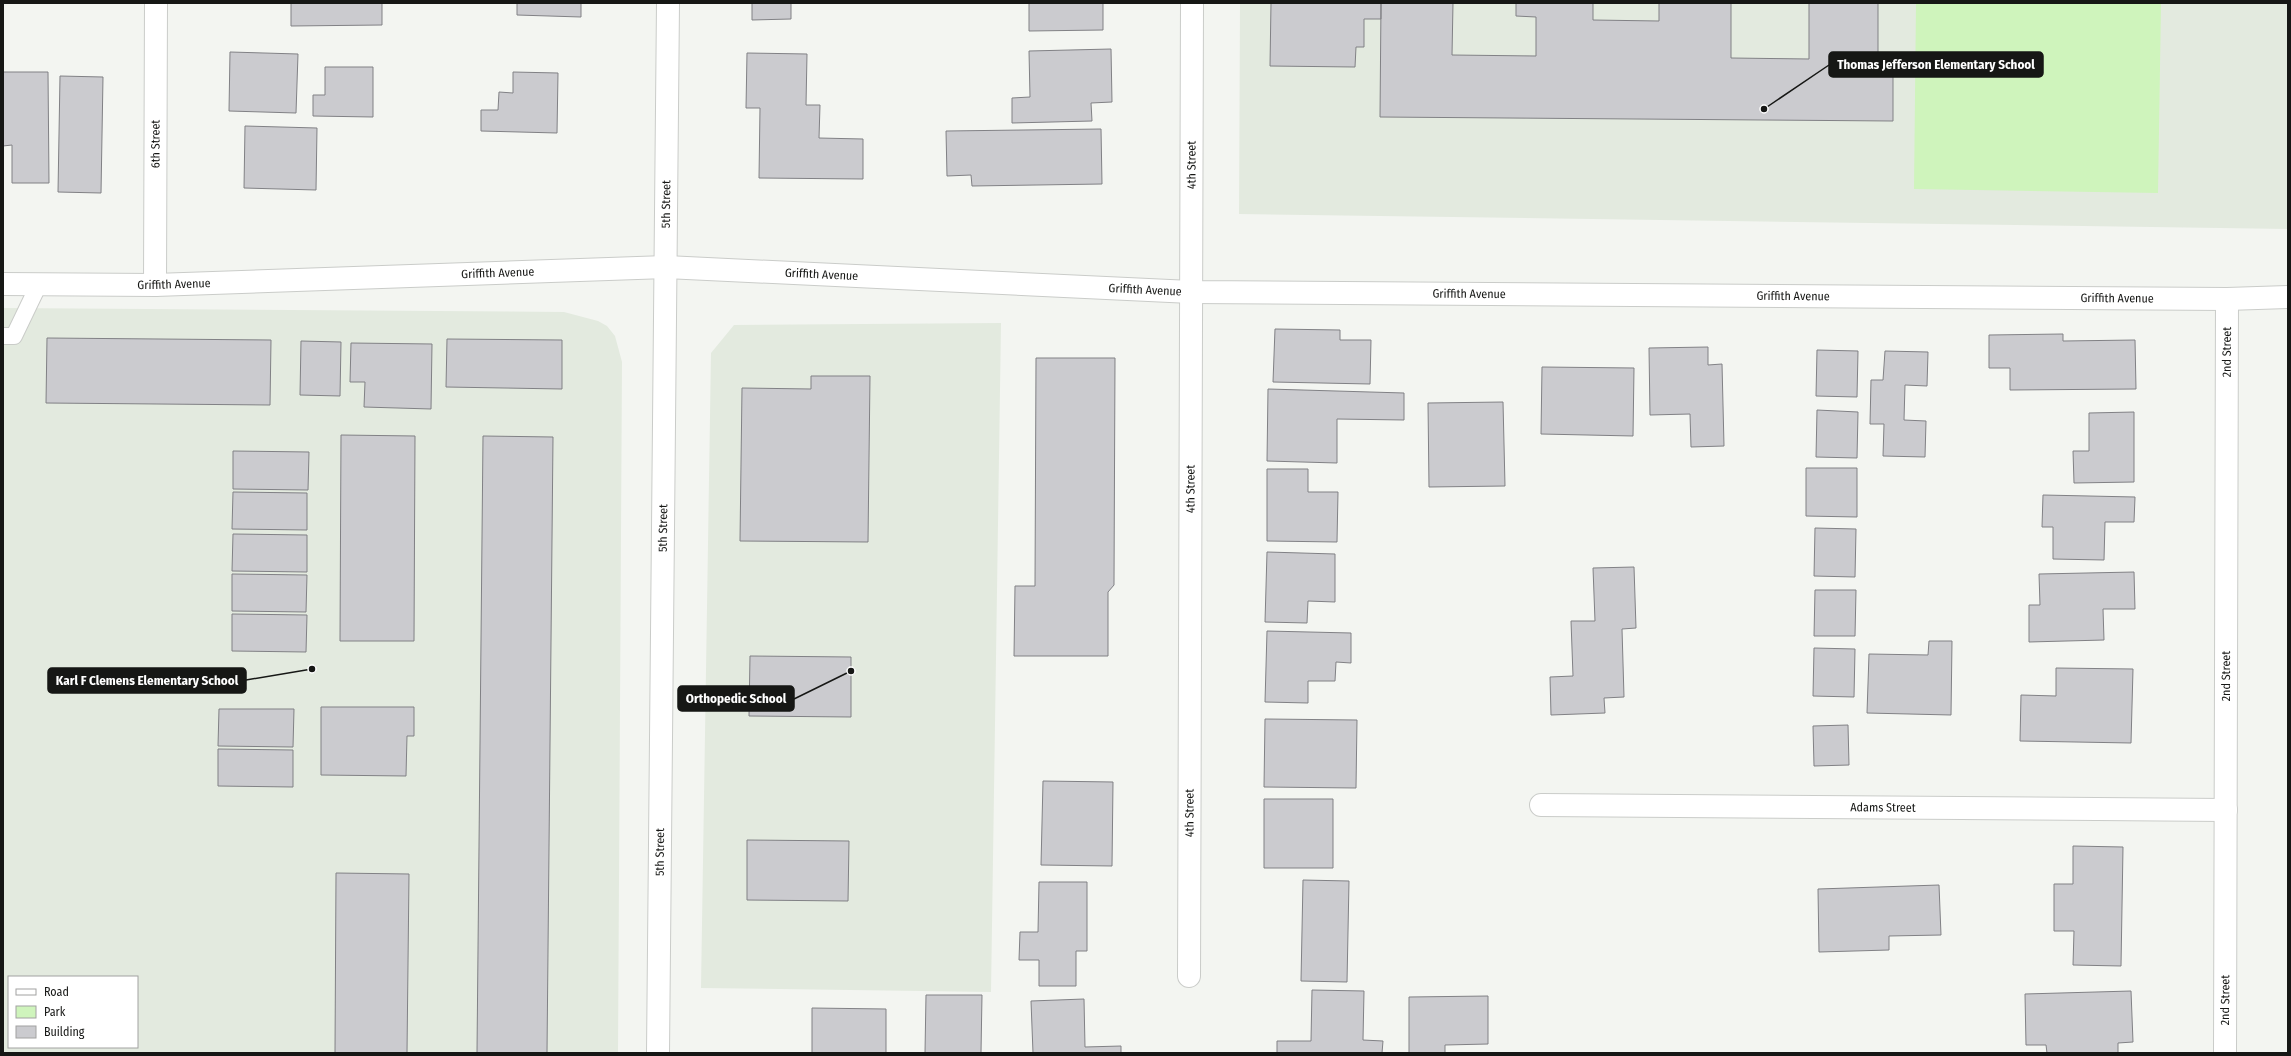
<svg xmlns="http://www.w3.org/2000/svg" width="2291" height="1056" font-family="'Fira Sans Condensed',sans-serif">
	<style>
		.built { fill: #e3eadf; fill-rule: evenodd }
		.green { fill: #cff4bc }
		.building { fill: #cbcbcf; stroke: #818185 }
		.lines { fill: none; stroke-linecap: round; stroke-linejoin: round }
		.lane-casing { stroke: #caccc9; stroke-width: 18 }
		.street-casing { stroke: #caccc9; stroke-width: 24 }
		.secondary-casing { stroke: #caccc9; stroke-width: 24 }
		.lane { stroke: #fff; stroke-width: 16 }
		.street { stroke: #fff; stroke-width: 22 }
		.secondary { stroke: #fff; stroke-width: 22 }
		.labels { text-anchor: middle; stroke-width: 3; stroke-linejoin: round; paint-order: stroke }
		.street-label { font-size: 12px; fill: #161715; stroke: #fff }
		.leader { fill: none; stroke: #161715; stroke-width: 1.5 }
		.callout-dot { fill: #161715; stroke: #fff; stroke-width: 1.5 }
		.callout { fill: #161715; stroke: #161715; stroke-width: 1.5 }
		.callout-label { font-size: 13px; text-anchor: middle; font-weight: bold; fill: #fff }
	</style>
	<rect width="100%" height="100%" fill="#f3f5f1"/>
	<!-- built -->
	<path class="built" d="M 1240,3 L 2288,3 L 2288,229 L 1239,214 Z
		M 3,308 L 564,312 L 598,321 L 607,326 L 615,336 L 622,362 L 618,1053 L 3,1053 ZM 9,977 L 137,977 L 137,1047 L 9,1047 Z
		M 1001,323 L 991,992 L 701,988 L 711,353 L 734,325 Z"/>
	<!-- green -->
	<path class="green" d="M 1916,3 L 2161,3 L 2158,193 L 1914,189 Z"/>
	<!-- building -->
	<path class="building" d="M 291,3 L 382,3 L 382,25 L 291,26 Z
		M 517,3 L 581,3 L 581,17 L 517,15 Z
		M 752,3 L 791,3 L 791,19 L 752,20 Z
		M 1029,3 L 1103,3 L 1103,30 L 1029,31 Z
		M 1271,3 L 1381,3 L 1381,19 L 1364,19 L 1364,47 L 1356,47 L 1355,67 L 1270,66 Z
		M 1381,3 L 1453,3 L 1452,55 L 1536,56 L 1536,17 L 1516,16 L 1516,3 L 1593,3 L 1593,20 L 1659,21 L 1659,3 L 1731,3 L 1731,58 L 1809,59 L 1809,3 L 1878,3 L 1878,59 L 1893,59 L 1893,121 L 1380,117 Z
		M 1111,49 L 1112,102 L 1091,103 L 1092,121 L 1012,123 L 1012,98 L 1030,97 L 1029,51 Z
		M 230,52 L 298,54 L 296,113 L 229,111 Z
		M 747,53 L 807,54 L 806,105 L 820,105 L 819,138 L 863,139 L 863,179 L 759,178 L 760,108 L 746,108 Z
		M 325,67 L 373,67 L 373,117 L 313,116 L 313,95 L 325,95 Z
		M 3,72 L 48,72 L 49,183 L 12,183 L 12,145 L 3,146 Z
		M 513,72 L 558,73 L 557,133 L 481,131 L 481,110 L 498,110 L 499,92 L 513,93 Z
		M 60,76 L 103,77 L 101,193 L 58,192 Z
		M 245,126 L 317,128 L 316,190 L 244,188 Z
		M 1101,129 L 1102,184 L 972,186 L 971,175 L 947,176 L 946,131 Z
		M 1275,329 L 1340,330 L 1340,340 L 1371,340 L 1370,384 L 1273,382 Z
		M 2063,334 L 2063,341 L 2135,340 L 2136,389 L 2010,390 L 2010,368 L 1989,368 L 1989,335 Z
		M 47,338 L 271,340 L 270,405 L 46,403 Z
		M 447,339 L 562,340 L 562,389 L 446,387 Z
		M 301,341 L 341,342 L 340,396 L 300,395 Z
		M 351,343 L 432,344 L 431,409 L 364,407 L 365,382 L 350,382 Z
		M 1708,347 L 1708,365 L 1722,364 L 1724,446 L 1691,447 L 1690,414 L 1650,415 L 1649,348 Z
		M 1817,350 L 1858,351 L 1857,397 L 1816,396 Z
		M 1885,351 L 1928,352 L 1927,386 L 1905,385 L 1904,420 L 1926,421 L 1925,457 L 1883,456 L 1884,424 L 1870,424 L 1871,380 L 1883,380 Z
		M 1036,358 L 1115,358 L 1114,585 L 1108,592 L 1108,656 L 1014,656 L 1015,586 L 1035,586 Z
		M 1542,367 L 1634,368 L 1633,436 L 1541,434 Z
		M 811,376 L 870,376 L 868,542 L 740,541 L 742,388 L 811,389 Z
		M 1268,389 L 1404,393 L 1404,420 L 1337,419 L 1337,463 L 1267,461 Z
		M 1503,402 L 1505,486 L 1429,487 L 1428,403 Z
		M 1817,410 L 1858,412 L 1857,458 L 1816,457 Z
		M 2134,412 L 2134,482 L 2074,483 L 2073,451 L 2089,451 L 2089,413 Z
		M 341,435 L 415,436 L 414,641 L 340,641 Z
		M 483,436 L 553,437 L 547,1053 L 477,1053 Z
		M 233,451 L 309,452 L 308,490 L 233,489 Z
		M 1806,468 L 1857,468 L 1857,517 L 1806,516 Z
		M 1267,469 L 1308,469 L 1308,492 L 1338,492 L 1337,542 L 1267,541 Z
		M 233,492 L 307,493 L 307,530 L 232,529 Z
		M 2043,495 L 2135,497 L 2134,522 L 2105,522 L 2104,560 L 2053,559 L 2053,527 L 2042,527 Z
		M 1815,528 L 1856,529 L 1855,577 L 1814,576 Z
		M 233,534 L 307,535 L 307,572 L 232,571 Z
		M 1267,552 L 1335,554 L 1335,602 L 1308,601 L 1307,623 L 1265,622 Z
		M 1634,567 L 1636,628 L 1622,629 L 1624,697 L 1604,698 L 1605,713 L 1551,715 L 1550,677 L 1573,676 L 1571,621 L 1595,621 L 1593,568 Z
		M 2134,572 L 2135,609 L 2103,609 L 2104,640 L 2029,642 L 2029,605 L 2040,605 L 2039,574 Z
		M 232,574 L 307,575 L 306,612 L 232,611 Z
		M 1815,590 L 1856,590 L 1855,636 L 1814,636 Z
		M 232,614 L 307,615 L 306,652 L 232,651 Z
		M 1267,631 L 1351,633 L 1351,663 L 1336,662 L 1335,681 L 1308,681 L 1308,703 L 1265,702 Z
		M 1929,641 L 1952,641 L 1951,715 L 1867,713 L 1869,654 L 1928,655 Z
		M 1814,648 L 1855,649 L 1854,697 L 1813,696 Z
		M 750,656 L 851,657 L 851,717 L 749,716 Z
		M 2056,668 L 2133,669 L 2131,743 L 2020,741 L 2021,695 L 2056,696 Z
		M 321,707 L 414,707 L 414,736 L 407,736 L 406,776 L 321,775 Z
		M 219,709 L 294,709 L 293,747 L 218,746 Z
		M 1265,719 L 1357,720 L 1356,788 L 1264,787 Z
		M 1848,725 L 1849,765 L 1814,766 L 1813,726 Z
		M 218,749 L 293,750 L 293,787 L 218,786 Z
		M 1043,781 L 1113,782 L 1112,866 L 1041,865 Z
		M 1264,799 L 1333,799 L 1333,868 L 1264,868 Z
		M 747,840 L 849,841 L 848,901 L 747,900 Z
		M 2073,846 L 2123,847 L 2121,966 L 2073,965 L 2074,931 L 2054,931 L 2054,884 L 2073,884 Z
		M 336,873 L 409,874 L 407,1053 L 335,1053 Z
		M 1303,880 L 1349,881 L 1347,982 L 1301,981 Z
		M 1039,882 L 1087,882 L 1087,951 L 1076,951 L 1076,986 L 1039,986 L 1039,960 L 1019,960 L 1020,932 L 1038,932 Z
		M 1939,885 L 1941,935 L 1889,936 L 1889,950 L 1819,952 L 1818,889 Z
		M 1312,990 L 1364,991 L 1363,1040 L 1383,1041 L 1382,1053 L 1277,1053 L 1277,1041 L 1311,1041 Z
		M 2131,991 L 2133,1042 L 2118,1043 L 2118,1053 L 2047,1053 L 2046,1045 L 2026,1045 L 2025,994 Z
		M 926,995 L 982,995 L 981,1053 L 925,1053 Z
		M 1488,996 L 1488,1044 L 1445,1045 L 1445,1053 L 1409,1053 L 1409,997 Z
		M 1084,999 L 1085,1047 L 1121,1046 L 1121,1053 L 1033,1053 L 1031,1001 Z
		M 812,1008 L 886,1009 L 886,1053 L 812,1053 Z"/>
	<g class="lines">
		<defs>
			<path id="lane" d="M 3,336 L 14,336 L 39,284"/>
			<g id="street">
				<path id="s1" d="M 155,285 L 156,3"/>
				<path id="s2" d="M 1541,805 L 2226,810"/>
				<path id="s3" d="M 1189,976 L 1192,3"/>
				<path id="s4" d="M 658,1053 L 668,3"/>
				<path id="s5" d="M 2225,1053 L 2227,299"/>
			</g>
			<g id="secondary">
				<path id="s6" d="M 3,284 L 155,285 L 666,267 L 1191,292 L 2227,299 L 2288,297"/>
			</g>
		</defs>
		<!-- lane casing -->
		<use href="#lane" class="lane-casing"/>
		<!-- street casing -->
		<use href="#street" class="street-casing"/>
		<!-- secondary casing -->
		<use href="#secondary" class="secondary-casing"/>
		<!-- lane -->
		<use href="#lane" class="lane"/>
		<!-- street -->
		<use href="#street" class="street"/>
		<!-- secondary -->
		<use href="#secondary" class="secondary"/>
	</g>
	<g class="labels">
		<!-- street labels -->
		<g class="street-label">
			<text dy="4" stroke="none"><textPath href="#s1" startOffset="141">6th Street</textPath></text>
			<text dy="4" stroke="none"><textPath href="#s3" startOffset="811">4th Street</textPath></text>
			<text dy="4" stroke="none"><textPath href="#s4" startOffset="849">5th Street</textPath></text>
			<text dy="4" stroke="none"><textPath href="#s6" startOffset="495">Griffith Avenue</textPath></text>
			<text dy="4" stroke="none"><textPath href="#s6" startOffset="819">Griffith Avenue</textPath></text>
			<text dy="4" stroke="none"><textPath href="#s6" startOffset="171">Griffith Avenue</textPath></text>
			<text dy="4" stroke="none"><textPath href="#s6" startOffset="1143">Griffith Avenue</textPath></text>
			<text dy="4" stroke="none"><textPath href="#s6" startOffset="1467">Griffith Avenue</textPath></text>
			<text dy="4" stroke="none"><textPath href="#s6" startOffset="1791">Griffith Avenue</textPath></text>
			<text dy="4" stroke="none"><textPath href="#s6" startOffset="2115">Griffith Avenue</textPath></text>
			<text dy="4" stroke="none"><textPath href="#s5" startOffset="701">2nd Street</textPath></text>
			<text dy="4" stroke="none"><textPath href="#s3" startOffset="487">4th Street</textPath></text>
			<text dy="4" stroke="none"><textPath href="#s4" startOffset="525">5th Street</textPath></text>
			<text dy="4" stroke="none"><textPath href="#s5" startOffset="377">2nd Street</textPath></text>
			<text dy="4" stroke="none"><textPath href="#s2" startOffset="342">Adams Street</textPath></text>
			<text dy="4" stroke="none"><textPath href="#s3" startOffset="163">4th Street</textPath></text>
			<text dy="4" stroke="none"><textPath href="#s4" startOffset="201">5th Street</textPath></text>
			<text dy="4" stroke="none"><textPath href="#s5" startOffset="53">2nd Street</textPath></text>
		</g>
	</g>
	<!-- callouts -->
	<path class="leader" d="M1764 109L1829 65M312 669L246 680M851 671L794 699"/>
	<g class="callout-dot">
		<circle cx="1764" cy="109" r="4"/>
		<circle cx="312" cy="669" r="4"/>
		<circle cx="851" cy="671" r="4"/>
	</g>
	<g class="callout">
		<rect x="1829" y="52" width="214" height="25" rx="4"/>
		<rect x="48" y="668" width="198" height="25" rx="4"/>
		<rect x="678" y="686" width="116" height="25" rx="4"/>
	</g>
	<g class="callout-label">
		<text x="1936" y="69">Thomas Jefferson Elementary School</text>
		<text x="147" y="685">Karl F Clemens Elementary School</text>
		<text x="736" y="703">Orthopedic School</text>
	</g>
	<!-- border -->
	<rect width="2291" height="1056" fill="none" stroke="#161715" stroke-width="8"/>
	<!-- legend -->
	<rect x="8" y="976" width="130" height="72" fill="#ffffff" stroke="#a2a2a1"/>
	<rect x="16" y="989" width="20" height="6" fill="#ffffff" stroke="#a2a2a1"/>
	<text x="44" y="996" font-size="12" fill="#161715">Road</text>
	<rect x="16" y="1006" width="20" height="12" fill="#cff4bc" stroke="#a2a2a1"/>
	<text x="44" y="1016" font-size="12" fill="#161715">Park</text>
	<rect x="16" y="1026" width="20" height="12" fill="#cbcbcf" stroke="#a2a2a1"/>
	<text x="44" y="1036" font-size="12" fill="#161715">Building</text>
</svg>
